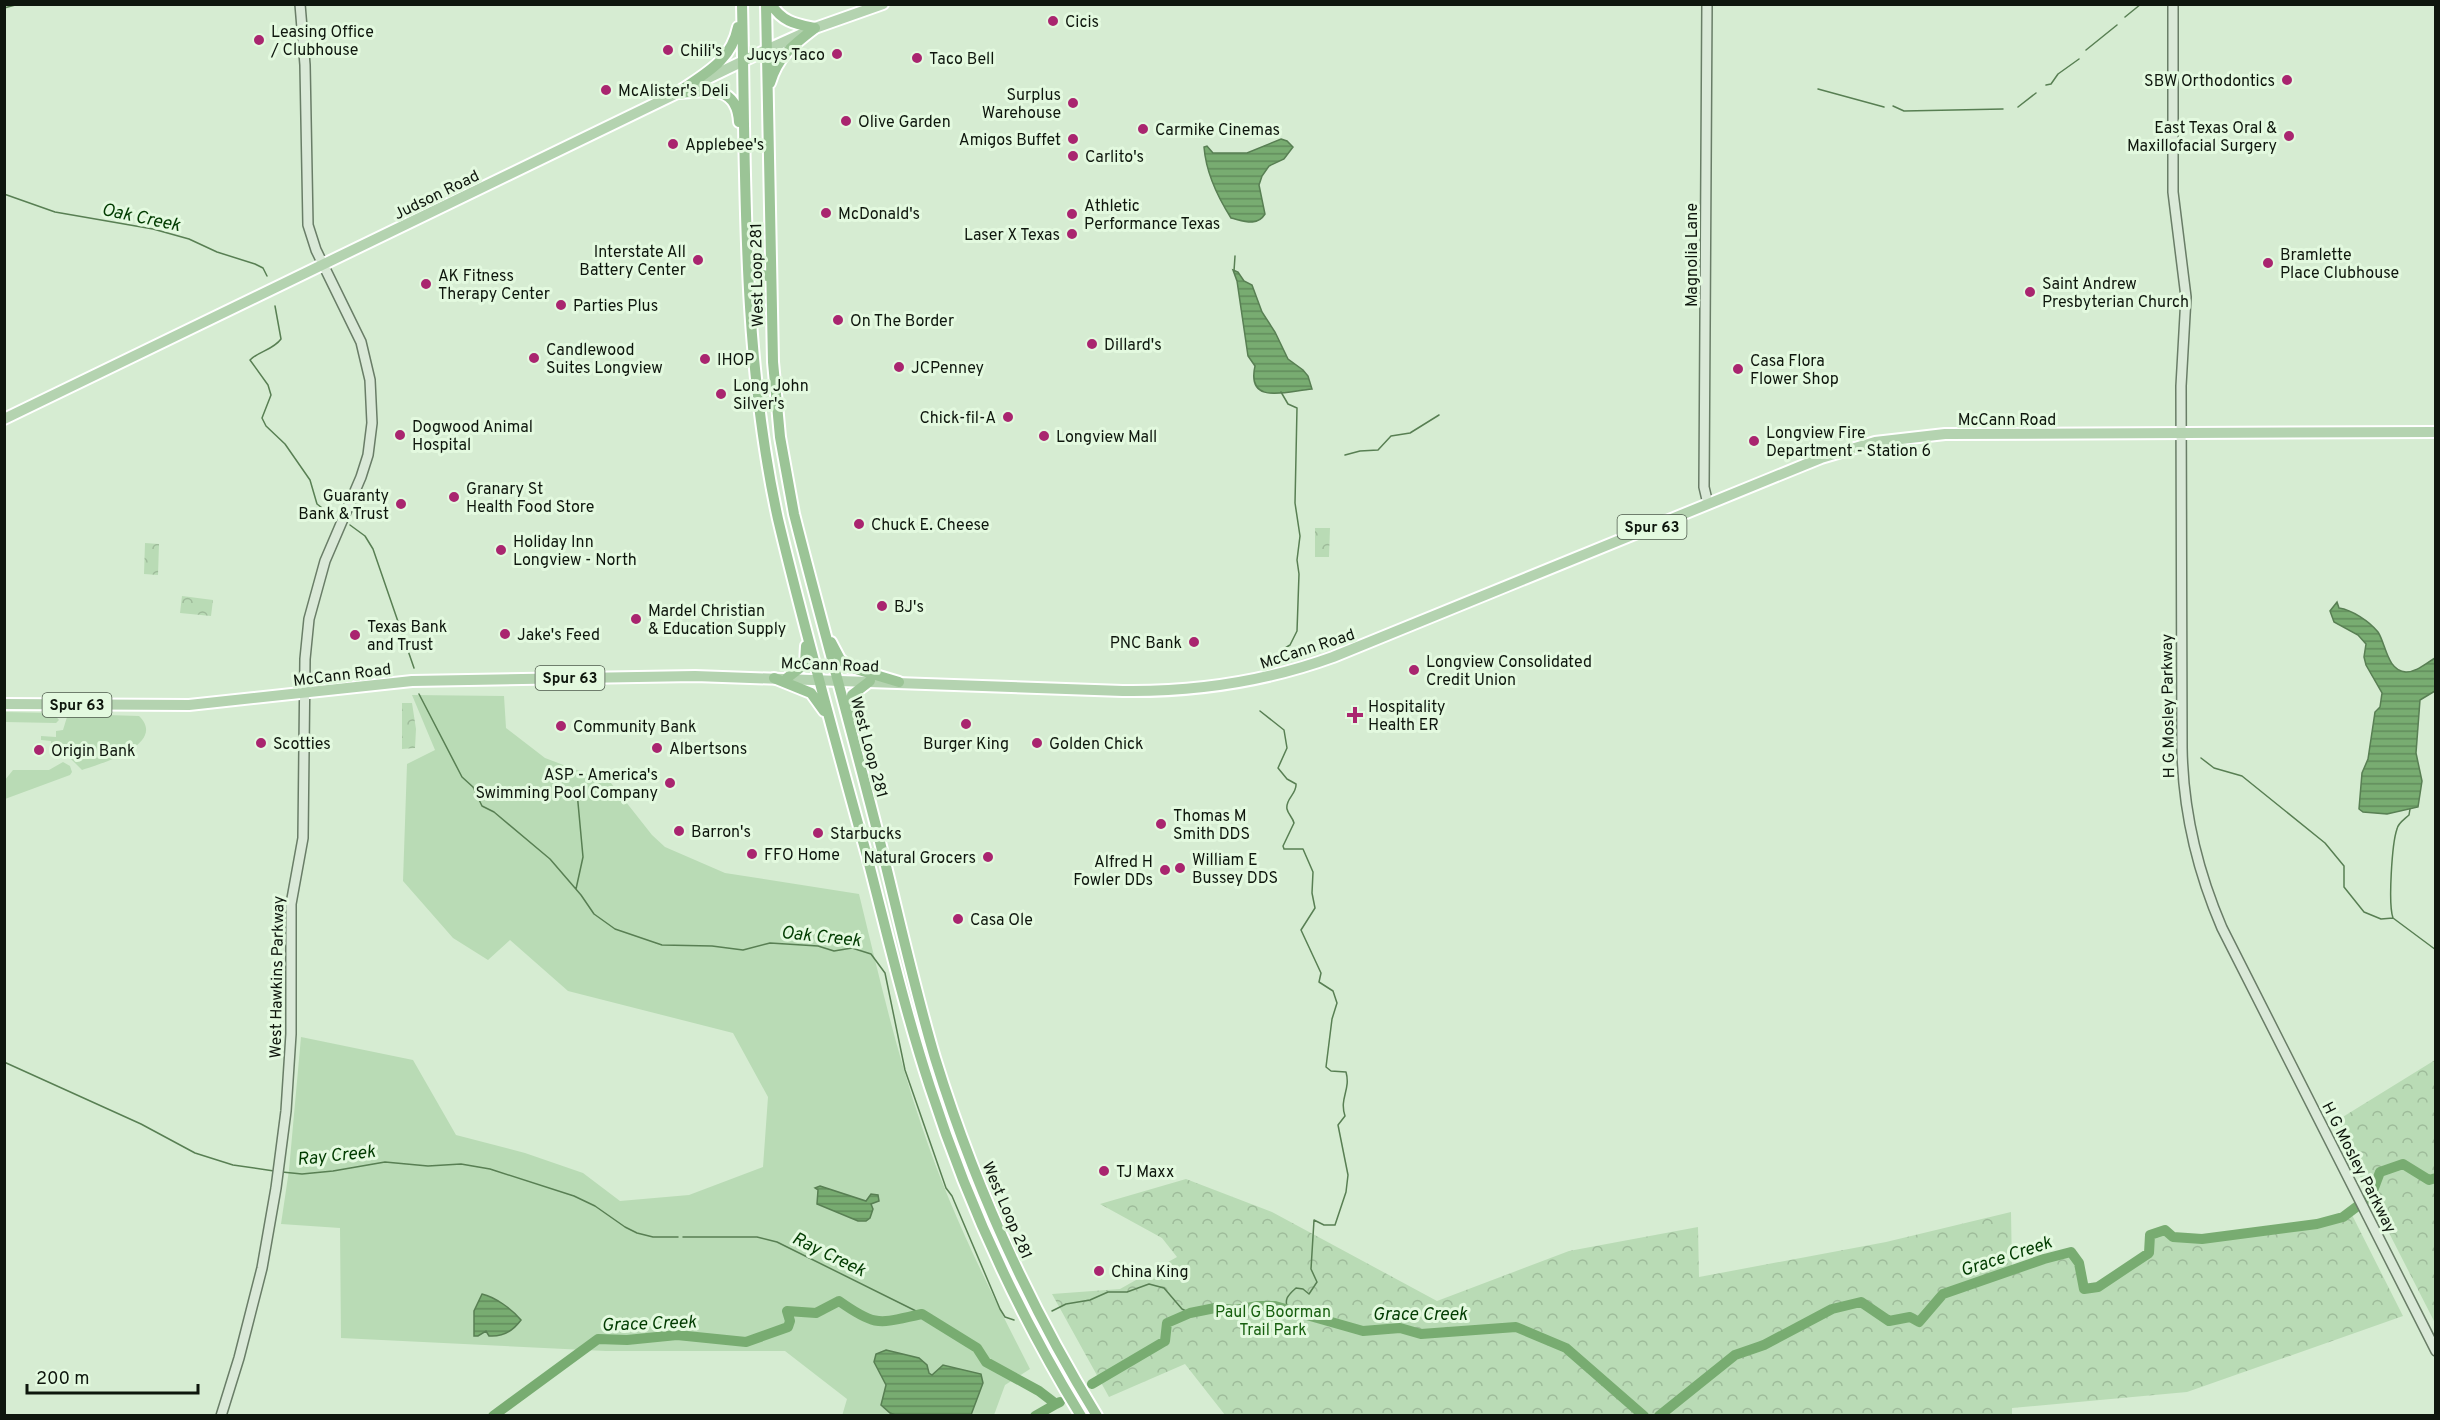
<svg xmlns="http://www.w3.org/2000/svg" width="2440" height="1420" font-family="Overpass,sans-serif">
	<style>
		.grass { fill: #b9dbb5 }
		.park { fill: url(#park-crowns) }
		.water { fill: url(#water-rules); stroke: #587f53; stroke-width: 1.5 }
		.lines { fill: none; stroke-linecap: round; stroke-linejoin: round }
		.stream { stroke: #587f53; stroke-width: 1.5 }
		.river { stroke: #78ac71; stroke-width: 10 }
		.secondary-casing { stroke: #697d67; stroke-width: 12 }
		.primary-casing { stroke: #fff; stroke-width: 14 }
		.trunk-casing { stroke: #fff; stroke-width: 14 }
		.secondary { stroke: #dae9d8; stroke-width: 9 }
		.primary { stroke: #b4d3b0; stroke-width: 10 }
		.trunk { stroke: #9bc496; stroke-width: 10 }
		.poi-dot { fill: #a9256f; stroke: #e3f9df; stroke-width: 2 }
		.labels { text-anchor: middle; stroke-width: 6; stroke-linejoin: round; paint-order: stroke }
		.shield { fill: #e3f9df; stroke: #4e5a4c; stroke-width: 1.5 }
		.shield-label { font-size: 15px; font-weight: bold; fill: #0e160d }
		.poi-label { font-size: 16px; fill: #0e160d; stroke: #e3f9df; text-anchor: start }
		.street-label { font-size: 16px; fill: #0e160d; stroke: #e3f9df }
		.park-label { font-size: 16px; fill: #175f0f; stroke: #e3f9df }
		.water-label { font-size: 18px; font-style: italic; fill: #013b00; stroke: #e3f9df }
	</style>
	<defs>
		<pattern id="park-crowns" width="20" height="18" patternUnits="userSpaceOnUse" patternTransform="scale(1.5)"><rect width="20" height="18" fill="#b9dbb5"/><path d="M2 6a3 3 0 1 1 6 0M12 15a3 3 0 1 1 6 0" fill="none" stroke="#9ebb9a"/></pattern>
		<pattern id="water-rules" width="6" height="5" patternUnits="userSpaceOnUse" patternTransform="scale(1.5)"><rect width="6" height="5" fill="#78ac71"/><path d="M0 2.5h6" fill="none" stroke="#618b5b"/></pattern>
	</defs>
	<rect width="100%" height="100%" fill="#d6ecd2"/>
	<!-- grass -->
	<path class="grass" d="M 412,695 L 504,696 L 506,728 L 545,758 L 611,783 L 652,835 L 665,847 L 725,873 L 859,894 C 878,972 896,1051 922,1127 C 950,1211 990,1291 1030,1369 L 1005,1385 L 994,1415 L 842,1416 L 847,1399 L 785,1351 L 606,1351 L 341,1338 L 340,1228 L 281,1224 L 289,1170 L 301,1037 L 413,1060 L 456,1135 L 525,1153 L 583,1173 L 620,1201 L 689,1195 L 763,1167 L 768,1097 L 733,1033 L 568,991 L 510,940 L 488,960 L 453,938 L 403,881 L 407,764 L 435,750 Z
		M 5,712 L 53,713 L 59,720 L 56,723 L 5,722 Z
		M 74,714 L 139,716 C 168,744 100,764 82,770 L 69,757 L 59,755 L 63,751 L 60,745 L 51,745 L 51,741 L 41,740 L 41,736 L 56,737 L 56,731 L 63,730 L 67,717 Z
		M 63,762 L 70,766 L 72,772 L 70,775 L 5,799 L 5,780 L 13,770 L 49,770 Z"/>
	<!-- park -->
	<path class="park" d="M 1315,528 L 1330,528 L 1329,557 L 1315,557 Z
		M 145,543 L 159,544 L 158,575 L 144,574 Z
		M 182,596 L 213,600 L 211,616 L 180,613 Z
		M 402,703 L 412,703 L 416,729 L 415,748 L 402,749 Z
		M 2435,1060 L 2435,1323 L 2333,1123 Z
		M 1186,1179 L 1272,1212 L 1437,1301 L 1569,1251 L 1698,1227 L 1699,1277 L 1886,1242 L 2011,1212 L 2012,1270 L 2071,1252 L 2079,1263 L 2084,1289 L 2098,1287 L 2148,1253 L 2150,1235 L 2165,1230 L 2173,1237 L 2202,1239 L 2317,1224 L 2343,1217 L 2350,1211 L 2403,1316 L 2187,1392 L 2012,1408 L 2012,1415 L 1225,1415 L 1185,1364 L 1109,1397 L 1052,1294 L 1120,1289 L 1177,1257 L 1162,1238 L 1100,1204 Z"/>
	<!-- water -->
	<path class="water" d="M 1281,139 L 1287,141 L 1293,147 L 1284,159 L 1269,166 L 1262,176 L 1259,185 L 1265,214 C 1257,227 1244,221 1231,218 C 1217,196 1206,173 1204,147 L 1207,146 L 1213,153 L 1247,153 Z
		M 1233,270 L 1238,272 L 1244,281 L 1252,285 L 1262,312 L 1275,332 L 1288,359 L 1303,370 L 1308,376 L 1312,389 C 1287,391 1246,406 1255,366 L 1248,356 L 1237,281 Z
		M 2337,602 L 2339,608 C 2352,610 2369,621 2378,632 C 2386,644 2387,671 2406,672 C 2417,672 2426,663 2435,658 L 2435,691 L 2420,700 L 2416,753 L 2422,781 L 2418,807 L 2387,814 L 2363,812 L 2359,809 L 2362,773 L 2368,759 L 2375,712 L 2380,707 L 2382,693 L 2366,665 L 2364,657 L 2366,644 L 2358,635 L 2334,622 L 2330,611 Z
		M 820,1186 L 866,1201 L 871,1194 L 878,1195 L 879,1201 L 871,1204 L 873,1209 L 870,1218 L 866,1221 L 858,1221 L 817,1204 L 818,1190 L 815,1188 Z
		M 482,1294 C 495,1297 512,1309 521,1320 C 513,1331 502,1337 489,1336 L 486,1331 L 478,1336 L 474,1336 L 474,1311 Z
		M 886,1350 L 919,1358 L 927,1365 L 929,1373 L 932,1375 L 943,1365 L 981,1374 L 983,1383 L 971,1415 L 898,1416 L 890,1413 L 881,1405 L 886,1385 L 874,1362 L 876,1354 Z"/>
	<g class="lines">
		<!-- stream -->
		<path class="stream" d="M 4,8 L 19,4
			M 2125,17 L 2141,4
			M 2086,50 L 2117,25
			M 2046,85 L 2051,84 L 2058,74 L 2079,59
			M 1818,89 L 1884,107
			M 1893,106 L 1904,111 L 2003,109
			M 2018,107 L 2036,93
			M 4,194 L 55,212 L 153,229 L 189,239 L 217,252 L 255,264 L 263,268 L 267,276
			M 1234,271 L 1235,256
			M 275,306 L 281,339 C 273,350 259,351 250,360 L 268,385 L 271,395 L 262,418 L 266,426 L 285,444 L 310,480 L 317,504 L 335,518
			M 1345,455 L 1360,451 L 1378,450 L 1391,436 L 1410,433 L 1439,415
			M 350,525 L 365,536 L 373,549 L 414,668
			M 1280,651 L 1290,645 L 1297,631 L 1299,574 L 1297,560 L 1300,536 L 1295,503 L 1297,408 L 1288,404 L 1281,392
			M 419,694 L 462,777 L 473,787 L 482,806 L 494,812 L 550,859 L 581,895 L 594,914 L 615,929 L 662,945 L 712,946 L 743,950 L 770,943 L 818,946 L 834,951 L 852,948 L 871,954 L 885,973 L 905,1070 L 946,1188 L 952,1196 L 1000,1309 L 1005,1317 L 1014,1320
			M 1260,711 L 1284,730 L 1287,748 L 1278,768 L 1287,779 L 1296,784 C 1297,794 1285,799 1287,809 C 1288,814 1293,818 1294,823 L 1283,846 L 1284,849 L 1303,849 L 1313,872 L 1312,893 L 1315,908 L 1301,930 L 1321,973 L 1319,982 L 1333,991 L 1337,1003 L 1332,1019 L 1326,1067 L 1331,1071 L 1346,1072 C 1351,1090 1339,1098 1345,1116 L 1338,1125 L 1348,1175 L 1346,1192 L 1335,1225 L 1324,1225 L 1314,1220 L 1311,1269 L 1317,1282 L 1309,1294 L 1303,1289 L 1296,1288 C 1287,1296 1284,1299 1288,1311
			M 2201,758 L 2214,768 L 2242,776 L 2325,843 L 2344,866 L 2344,887 L 2364,912 L 2381,919 L 2393,918 L 2436,950
			M 576,889 L 583,857 L 577,792
			M 2393,918 C 2388,904 2392,843 2397,829 C 2398,823 2405,819 2409,815 L 2410,809
			M 4,1062 L 141,1124 L 195,1153 L 233,1165 L 274,1171
			M 282,1172 L 302,1174 L 333,1171 L 385,1162 L 428,1166 L 461,1164 L 490,1169 L 574,1196 L 595,1206 L 625,1227 L 637,1233 L 653,1237 L 678,1237
			M 683,1237 L 757,1237 L 777,1242 L 922,1314
			M 1052,1311 L 1066,1304 L 1090,1300 L 1108,1292 L 1127,1292 L 1149,1284 L 1164,1288 L 1182,1309 L 1190,1313"/>
		<!-- river -->
		<path class="river" d="M 1092,1384 L 1165,1341 L 1167,1323 L 1190,1313 L 1215,1308 L 1235,1310 L 1258,1306 L 1275,1306 L 1363,1331 L 1400,1328 L 1421,1334 L 1516,1327 L 1566,1348 L 1644,1416
			M 493,1416 L 598,1339 L 627,1340 L 677,1335 L 746,1342 L 788,1327 L 790,1321 L 787,1311 L 816,1313 L 839,1301 C 877,1328 879,1323 922,1314 L 977,1348 L 986,1362 L 1039,1391 L 1056,1404 L 1060,1402
			M 1035,1416 L 1056,1404
			M 1659,1416 L 1735,1355 L 1764,1345 L 1832,1309 L 1861,1302 L 1889,1321 L 1910,1317 L 1919,1322 L 1943,1294 L 2044,1259 L 2071,1252 L 2079,1263 L 2084,1289 L 2098,1287 L 2149,1253 L 2150,1235 L 2165,1230 L 2173,1237 L 2202,1239 L 2317,1224 L 2343,1217 L 2371,1196 L 2380,1172 L 2403,1164 L 2429,1180 L 2436,1178"/>
		<defs>
			<path id="secondary" d="M 1707,4 L 1704,487 L 1708,504
				M 2173,4 L 2173,192 L 2186,297 L 2181,386 L 2182,748 C 2183,811 2197,870 2222,928 L 2436,1351
				M 221,1416 L 239,1358 L 262,1268 L 276,1188 L 286,1111 L 291,1034 L 291,904 L 303,838 L 305,659 L 309,619 L 325,561 L 361,477 L 368,455 L 372,423 L 370,380 L 361,342 L 316,250 L 308,225 L 305,65 L 300,4"/>
			<path id="primary" d="M 4,419 L 766,50 L 815,28 L 883,4
				M 4,704 L 189,705 L 412,681 L 695,676 L 1123,691 C 1196,692 1264,682 1333,657 L 1821,458 L 1875,442 L 1945,434 L 2436,432"/>
			<path id="trunk" d="M 742,4 C 746,176 741,350 778,519 C 805,632 836,744 867,856 C 887,933 905,1011 930,1087 C 967,1202 1018,1313 1081,1416
				M 766,4 L 773,362 L 780,437 L 794,514 C 821,621 851,727 878,834 C 897,909 913,984 935,1058 C 974,1184 1028,1304 1097,1416
				M 771,4 C 782,22 796,24 815,28
				M 770,83 C 778,56 794,44 815,28
				M 677,93 C 704,74 731,62 738,27
				M 678,93 C 705,91 737,83 739,122
				M 749,260 L 759,274 L 771,277
				M 831,642 L 840,659 L 849,667 L 899,682
				M 774,678 L 811,693 L 824,711
				M 787,678 L 805,664 L 806,646
				M 852,715 L 852,695 L 870,681"/>
		</defs>
		<!-- secondary casing -->
		<use href="#secondary" class="secondary-casing"/>
		<!-- primary casing -->
		<use href="#primary" class="primary-casing"/>
		<!-- trunk casing -->
		<use href="#trunk" class="trunk-casing"/>
		<!-- secondary -->
		<use href="#secondary" class="secondary"/>
		<!-- primary -->
		<use href="#primary" class="primary"/>
		<!-- trunk -->
		<use href="#trunk" class="trunk"/>
	</g>
	<!-- markers -->
	<g class="poi-dot">
		<circle cx="1053" cy="21" r="6"/>
		<circle cx="259" cy="40" r="6"/>
		<circle cx="668" cy="50" r="6"/>
		<circle cx="837" cy="54" r="6"/>
		<circle cx="917" cy="58" r="6"/>
		<circle cx="2287" cy="80" r="6"/>
		<circle cx="606" cy="90" r="6"/>
		<circle cx="1073" cy="103" r="6"/>
		<circle cx="846" cy="121" r="6"/>
		<circle cx="1143" cy="129" r="6"/>
		<circle cx="2289" cy="136" r="6"/>
		<circle cx="1073" cy="139" r="6"/>
		<circle cx="673" cy="144" r="6"/>
		<circle cx="1073" cy="156" r="6"/>
		<circle cx="826" cy="213" r="6"/>
		<circle cx="1072" cy="214" r="6"/>
		<circle cx="1072" cy="234" r="6"/>
		<circle cx="698" cy="260" r="6"/>
		<circle cx="2268" cy="263" r="6"/>
		<circle cx="426" cy="284" r="6"/>
		<circle cx="2030" cy="292" r="6"/>
		<circle cx="561" cy="305" r="6"/>
		<circle cx="838" cy="320" r="6"/>
		<circle cx="1092" cy="344" r="6"/>
		<circle cx="534" cy="358" r="6"/>
		<circle cx="705" cy="359" r="6"/>
		<circle cx="899" cy="367" r="6"/>
		<circle cx="1738" cy="369" r="6"/>
		<circle cx="721" cy="394" r="6"/>
		<circle cx="1008" cy="417" r="6"/>
		<circle cx="400" cy="435" r="6"/>
		<circle cx="1044" cy="436" r="6"/>
		<circle cx="1754" cy="441" r="6"/>
		<circle cx="454" cy="497" r="6"/>
		<circle cx="401" cy="504" r="6"/>
		<circle cx="859" cy="524" r="6"/>
		<circle cx="501" cy="550" r="6"/>
		<circle cx="882" cy="606" r="6"/>
		<circle cx="636" cy="619" r="6"/>
		<circle cx="505" cy="634" r="6"/>
		<circle cx="355" cy="635" r="6"/>
		<circle cx="1194" cy="642" r="6"/>
		<circle cx="1414" cy="670" r="6"/>
		<path d="M1352 706h6v6h6v6h-6v6h-6v-6h-6v-6h6z"/>
		<circle cx="966" cy="724" r="6"/>
		<circle cx="561" cy="726" r="6"/>
		<circle cx="261" cy="743" r="6"/>
		<circle cx="1037" cy="743" r="6"/>
		<circle cx="657" cy="748" r="6"/>
		<circle cx="39" cy="750" r="6"/>
		<circle cx="670" cy="783" r="6"/>
		<circle cx="1161" cy="824" r="6"/>
		<circle cx="679" cy="831" r="6"/>
		<circle cx="818" cy="833" r="6"/>
		<circle cx="752" cy="854" r="6"/>
		<circle cx="988" cy="857" r="6"/>
		<circle cx="1180" cy="868" r="6"/>
		<circle cx="1165" cy="870" r="6"/>
		<circle cx="958" cy="919" r="6"/>
		<circle cx="1104" cy="1171" r="6"/>
		<circle cx="1099" cy="1271" r="6"/>
	</g>
	<g class="labels">
		<!-- shield labels -->
		<g class="shield">
			<rect x="1617.5" y="515" width="69" height="24" rx="4.5"/>
			<rect x="535.5" y="666" width="69" height="24" rx="4.5"/>
			<rect x="42.5" y="693" width="69" height="24" rx="4.5"/>
		</g>
		<g class="shield-label">
			<text x="1652" y="532">Spur 63</text>
			<text x="570" y="683">Spur 63</text>
			<text x="77" y="710">Spur 63</text>
		</g>
		<!-- poi labels -->
		<g class="poi-label">
			<text x="1065" y="27">Cicis</text>
			<text x="271" y="37">Leasing Office<tspan x="271" dy="18">/ Clubhouse</tspan></text>
			<text x="680" y="56">Chili's</text>
			<text x="825" y="60" text-anchor="end">Jucys Taco</text>
			<text x="929" y="64">Taco Bell</text>
			<text x="2275" y="86" text-anchor="end">SBW Orthodontics</text>
			<text x="618" y="96">McAlister's Deli</text>
			<text x="1061" y="100" text-anchor="end">Surplus<tspan x="1061" dy="18">Warehouse</tspan></text>
			<text x="858" y="127">Olive Garden</text>
			<text x="2277" y="133" text-anchor="end">East Texas Oral &amp;<tspan x="2277" dy="18">Maxillofacial Surgery</tspan></text>
			<text x="1155" y="135">Carmike Cinemas</text>
			<text x="1061" y="145" text-anchor="end">Amigos Buffet</text>
			<text x="685" y="150">Applebee's</text>
			<text x="1085" y="162">Carlito's</text>
			<text x="1084" y="211">Athletic<tspan x="1084" dy="18">Performance Texas</tspan></text>
			<text x="838" y="219">McDonald's</text>
			<text x="1060" y="240" text-anchor="end">Laser X Texas</text>
			<text x="686" y="257" text-anchor="end">Interstate All<tspan x="686" dy="18">Battery Center</tspan></text>
			<text x="2280" y="260">Bramlette<tspan x="2280" dy="18">Place Clubhouse</tspan></text>
			<text x="438" y="281">AK Fitness<tspan x="438" dy="18">Therapy Center</tspan></text>
			<text x="2042" y="289">Saint Andrew<tspan x="2042" dy="18">Presbyterian Church</tspan></text>
			<text x="573" y="311">Parties Plus</text>
			<text x="850" y="326">On The Border</text>
			<text x="1104" y="350">Dillard's</text>
			<text x="546" y="355">Candlewood<tspan x="546" dy="18">Suites Longview</tspan></text>
			<text x="717" y="365">IHOP</text>
			<text x="1750" y="366">Casa Flora<tspan x="1750" dy="18">Flower Shop</tspan></text>
			<text x="911" y="373">JCPenney</text>
			<text x="733" y="391">Long John<tspan x="733" dy="18">Silver's</tspan></text>
			<text x="996" y="423" text-anchor="end">Chick-fil-A</text>
			<text x="412" y="432">Dogwood Animal<tspan x="412" dy="18">Hospital</tspan></text>
			<text x="1766" y="438">Longview Fire<tspan x="1766" dy="18">Department - Station 6</tspan></text>
			<text x="1056" y="442">Longview Mall</text>
			<text x="466" y="494">Granary St<tspan x="466" dy="18">Health Food Store</tspan></text>
			<text x="389" y="501" text-anchor="end">Guaranty<tspan x="389" dy="18">Bank &amp; Trust</tspan></text>
			<text x="871" y="530">Chuck E. Cheese</text>
			<text x="513" y="547">Holiday Inn<tspan x="513" dy="18">Longview - North</tspan></text>
			<text x="894" y="612">BJ's</text>
			<text x="648" y="616">Mardel Christian<tspan x="648" dy="18">&amp; Education Supply</tspan></text>
			<text x="367" y="632">Texas Bank<tspan x="367" dy="18">and Trust</tspan></text>
			<text x="517" y="640">Jake's Feed</text>
			<text x="1182" y="648" text-anchor="end">PNC Bank</text>
			<text x="1426" y="667">Longview Consolidated<tspan x="1426" dy="18">Credit Union</tspan></text>
			<text x="1368" y="712">Hospitality<tspan x="1368" dy="18">Health ER</tspan></text>
			<text x="573" y="732">Community Bank</text>
			<text x="273" y="749">Scotties</text>
			<text x="966" y="749" text-anchor="middle">Burger King</text>
			<text x="1049" y="749">Golden Chick</text>
			<text x="669" y="754">Albertsons</text>
			<text x="51" y="756">Origin Bank</text>
			<text x="658" y="780" text-anchor="end">ASP - America's<tspan x="658" dy="18">Swimming Pool Company</tspan></text>
			<text x="1173" y="821">Thomas M<tspan x="1173" dy="18">Smith DDS</tspan></text>
			<text x="691" y="837">Barron's</text>
			<text x="830" y="839">Starbucks</text>
			<text x="764" y="860">FFO Home</text>
			<text x="976" y="863" text-anchor="end">Natural Grocers</text>
			<text x="1192" y="865">William E<tspan x="1192" dy="18">Bussey DDS</tspan></text>
			<text x="1153" y="867" text-anchor="end">Alfred H<tspan x="1153" dy="18">Fowler DDs</tspan></text>
			<text x="970" y="925">Casa Ole</text>
			<text x="1116" y="1177">TJ Maxx</text>
			<text x="1111" y="1277">China King</text>
		</g>
		<!-- street labels -->
		<g class="street-label">
			<text transform="translate(436 194) rotate(-26)" y="6">Judson Road</text>
			<text transform="translate(1691 255) rotate(-90)" y="6">Magnolia Lane</text>
			<text transform="translate(756 275) rotate(-91)" y="6">West Loop 281</text>
			<text x="2007" y="425">McCann Road</text>
			<text transform="translate(1307 648) rotate(-18)" y="6">McCann Road</text>
			<text transform="translate(830 664) rotate(2)" y="6">McCann Road</text>
			<text transform="translate(342 674) rotate(-7)" y="6">McCann Road</text>
			<text transform="translate(2167 706) rotate(-91)" y="6">H G Mosley Parkway</text>
			<text transform="translate(870 747) rotate(75)" y="6">West Loop 281</text>
			<text transform="translate(276 977) rotate(-89)" y="6">West Hawkins Parkway</text>
			<text transform="translate(2360 1167) rotate(63)" y="6">H G Mosley Parkway</text>
			<text transform="translate(1008 1210) rotate(67)" y="6">West Loop 281</text>
		</g>
		<!-- park labels -->
		<g class="park-label">
			<text x="1273" y="1317">Paul G Boorman<tspan x="1273" dy="18">Trail Park</tspan></text>
		</g>
		<!-- water labels -->
		<g class="water-label">
			<text transform="translate(141 217) rotate(12)" y="6">Oak Creek</text>
			<text transform="translate(821 936) rotate(6)" y="6">Oak Creek</text>
			<text transform="translate(336 1155) rotate(-6)" y="6">Ray Creek</text>
			<text transform="translate(829 1254) rotate(26)" y="6">Ray Creek</text>
			<text transform="translate(2006 1256) rotate(-18)" y="6">Grace Creek</text>
			<text x="1420" y="1320">Grace Creek</text>
			<text transform="translate(649 1323) rotate(-2)" y="6">Grace Creek</text>
		</g>
	</g>
	<!-- border -->
	<rect width="2440" height="1420" fill="none" stroke="#0e160d" stroke-width="12"/>
	<!-- scale -->
	<path d="M27 1384v9h171v-9" fill="none" stroke="#0e160d" stroke-width="3"/>
	<text x="36" y="1384" font-size="18" fill="#0e160d" stroke="#e3f9df" stroke-width="4.5" paint-order="stroke">200 m</text>
</svg>
